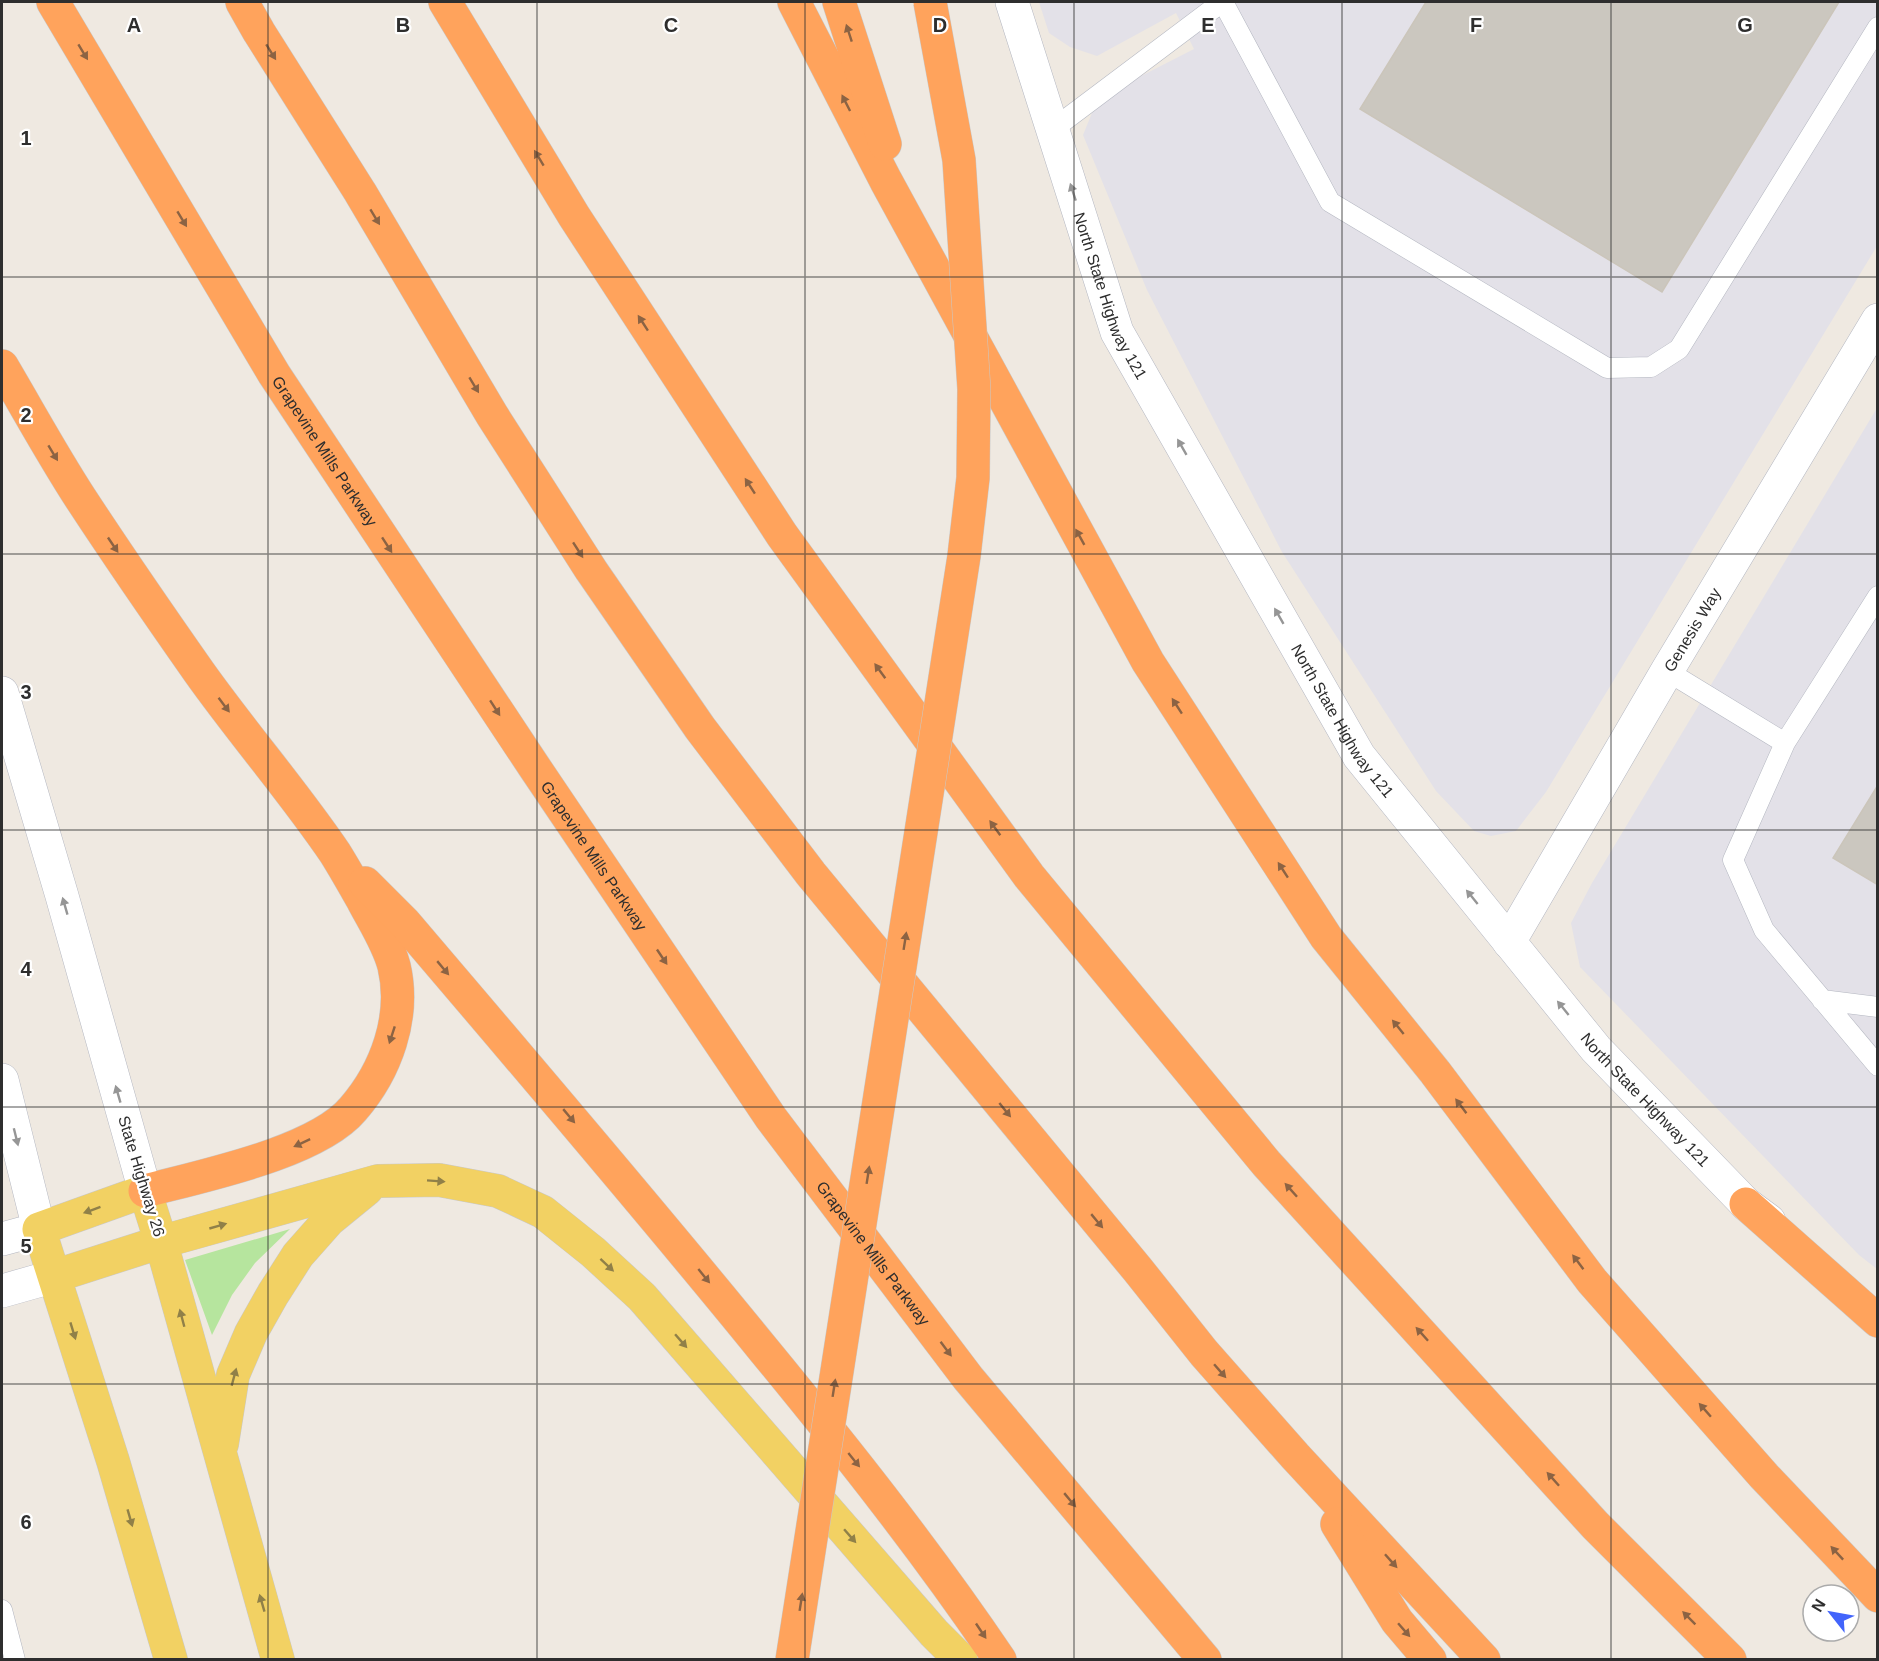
<svg xmlns="http://www.w3.org/2000/svg" width="1879" height="1661" font-family="Helvetica,sans-serif">
	<style>
		.industrial { fill: #e3e1e8 }
		.green { fill: #b6e59e }
		.building { fill: #cbc7bf; stroke: #cbc5ba; stroke-width: 1.5 }
		.lines { fill: none; stroke-linecap: round; stroke-linejoin: round }
		.lane-casing { stroke: #b4b7c1; stroke-width: 21 }
		.street-casing { stroke: #b4b7c1; stroke-width: 34 }
		.secondary-casing { stroke: #b4b7c1; stroke-width: 34 }
		.primary-casing { stroke: #c9c9c9; stroke-width: 34 }
		.highway-casing { stroke: #c9c9c9; stroke-width: 34 }
		.lane { stroke: #fff; stroke-width: 20 }
		.street { stroke: #fff; stroke-width: 33 }
		.secondary { stroke: #fff; stroke-width: 33 }
		.primary { stroke: #f2d163; stroke-width: 33 }
		.highway { stroke: #ffa35c; stroke-width: 33 }
		.highway-bridge-casing { stroke: #c9c9c9; stroke-width: 34; stroke-linecap: butt }
		.highway-bridge { stroke: #ffa35c; stroke-width: 33 }
		.oneway { fill: #8c6343 }
		.oneway2 { fill: #969696 }
		.oneway3 { fill: #908048 }
		.grid { fill: none; stroke: #2e2e2e; stroke-width: 1.5; stroke-opacity: 0.55 }
		.labels { text-anchor: middle; stroke-width: 4.5; stroke-linejoin: round; paint-order: stroke }
		.street-label { font-size: 16px; fill: #2e2e2e; stroke: #fff }
		.grid-label { font-size: 20px; text-anchor: middle; font-weight: bold; fill: #2e2e2e; stroke: #fff; stroke-width: 4.5; stroke-linejoin: round; paint-order: stroke }
	</style>
	<rect width="100%" height="100%" fill="#efe9e1"/>
	<!-- industrial -->
	<path class="industrial" d="M 1039,2 L 1877,2 L 1877,246 L 1546,792 L 1516,831 L 1491,836 L 1474,831 L 1436,791 L 1282,552 L 1147,290 L 1083,135 L 1092,113 L 1102,96 L 1194,49 L 1176,13 L 1097,56 L 1070,47 L 1049,33 Z
		M 1877,408 L 1877,1269 L 1859,1255 L 1580,967 L 1571,923 L 1592,883 Z"/>
	<!-- green -->
	<path class="green" d="M 290,1229 L 255,1263 L 232,1295 L 212,1335 L 185,1260 Z"/>
	<!-- building -->
	<path class="building" d="M 1426,2 L 1839,2 L 1662,292 L 1360,109 Z
		M 1878,785 L 1878,885 L 1833,858 Z"/>
	<g class="lines">
		<defs>
			<path id="lane" d="M 1223,2 L 1330,202 L 1607,368 L 1651,367 L 1679,349 L 1878,27
				M 1053,129 L 1222,2
				M 1878,596 L 1785,743 L 1733,860 L 1764,930 L 1878,1066
				M 1667,671 L 1785,743
				M 1822,1000 L 1878,1007
				M 2,1610 L 15,1660"/>
			<g id="street">
				<path id="s1" d="M 1509,942 L 1667,671 L 1878,320"/>
			</g>
			<g id="secondary">
				<path id="s2" d="M 1012,2 L 1117,332 L 1359,756 L 1596,1049 L 1746,1204 L 1769,1221"/>
				<path d="M 2,693 L 62,896 L 145,1191"/>
				<path d="M 2,1080 L 39,1229 L 2,1239"/>
				<path d="M 2,1291 L 55,1276"/>
			</g>
			<path id="primary" d="M 55,1276 L 161,1242 L 378,1181 L 439,1180 L 498,1191 L 543,1212 L 593,1252 L 642,1297 L 934,1633 L 961,1660
				M 222,1444 L 233,1375 L 251,1333 L 273,1294 L 298,1255 L 329,1220 L 367,1189
				M 171,1660 L 113,1461 L 39,1229 L 145,1191 L 161,1242 L 278,1660"/>
			<g id="highway">
				<path id="s3" d="M 53,2 L 274,374 L 535,768 L 771,1118 L 968,1378 L 1205,1660"/>
				<path d="M 242,2 L 259,32 L 360,192 L 492,415 L 591,570 L 700,728 L 811,874 L 1138,1270 L 1204,1353 L 1295,1456 L 1484,1660"/>
				<path d="M 445,2 L 574,216 L 782,535 L 1029,876 L 1266,1163 L 1595,1525 L 1730,1660"/>
				<path d="M 794,2 L 886,181 L 1148,662 L 1326,937 L 1435,1072 L 1592,1281 L 1764,1476 L 1878,1596"/>
				<path d="M 839,2 L 885,144"/>
				<path d="M 2,366 C 28,410 53,456 81,499 C 119,557 159,615 199,672 C 243,734 293,791 335,853 C 345,869 354,885 363,901 C 374,922 388,943 394,966 C 406,1017 386,1071 353,1109 C 316,1153 201,1176 145,1191"/>
				<path d="M 365,883 L 405,923 C 525,1064 646,1205 763,1349 C 846,1450 927,1552 1000,1660"/>
				<path d="M 1746,1204 L 1878,1321"/>
				<path d="M 1337,1524 L 1397,1621 L 1430,1660"/>
			</g>
		</defs>
		<!-- lane casing -->
		<use href="#lane" class="lane-casing"/>
		<!-- street casing -->
		<use href="#street" class="street-casing"/>
		<!-- secondary casing -->
		<use href="#secondary" class="secondary-casing"/>
		<!-- primary casing -->
		<use href="#primary" class="primary-casing"/>
		<!-- highway casing -->
		<use href="#highway" class="highway-casing"/>
		<!-- lane -->
		<use href="#lane" class="lane"/>
		<!-- street -->
		<use href="#street" class="street"/>
		<!-- secondary -->
		<use href="#secondary" class="secondary"/>
		<!-- primary -->
		<use href="#primary" class="primary"/>
		<!-- highway -->
		<use href="#highway" class="highway"/>
		<defs>
			<path id="highway-bridge" d="M 792,1660 L 964,556 L 973,478 L 974,389 L 959,160 L 930,2"/>
		</defs>
		<!-- highway-bridge casing -->
		<use href="#highway-bridge" class="highway-bridge-casing"/>
		<!-- highway-bridge -->
		<use href="#highway-bridge" class="highway-bridge"/>
	</g>
	<!-- one-way arrows -->
	<defs><path id="oneway-solid" d="M-6-.8H1V-3.2L6.5 0L1 3.2V.8H-6Z" transform="scale(1.5)"/></defs>
	<g class="oneway">
		<use href="#oneway-solid" transform="translate(849 33) rotate(-108)"/>
		<use href="#oneway-solid" transform="translate(83 52) rotate(59)"/>
		<use href="#oneway-solid" transform="translate(271 52) rotate(58)"/>
		<use href="#oneway-solid" transform="translate(846 103) rotate(-117)"/>
		<use href="#oneway-solid" transform="translate(539 158) rotate(-121)"/>
		<use href="#oneway-solid" transform="translate(375 217) rotate(59)"/>
		<use href="#oneway-solid" transform="translate(182 219) rotate(59)"/>
		<use href="#oneway-solid" transform="translate(643 323) rotate(-123)"/>
		<use href="#oneway-solid" transform="translate(474 385) rotate(59)"/>
		<use href="#oneway-solid" transform="translate(53 453) rotate(59)"/>
		<use href="#oneway-solid" transform="translate(750 486) rotate(-123)"/>
		<use href="#oneway-solid" transform="translate(1080 537) rotate(-119)"/>
		<use href="#oneway-solid" transform="translate(113 545) rotate(56)"/>
		<use href="#oneway-solid" transform="translate(387 545) rotate(57)"/>
		<use href="#oneway-solid" transform="translate(578 550) rotate(57)"/>
		<use href="#oneway-solid" transform="translate(880 671) rotate(-126)"/>
		<use href="#oneway-solid" transform="translate(224 705) rotate(53)"/>
		<use href="#oneway-solid" transform="translate(1177 706) rotate(-123)"/>
		<use href="#oneway-solid" transform="translate(495 708) rotate(57)"/>
		<use href="#oneway-solid" transform="translate(995 828) rotate(-126)"/>
		<use href="#oneway-solid" transform="translate(1283 870) rotate(-123)"/>
		<use href="#oneway-solid" transform="translate(905 941) rotate(-81)"/>
		<use href="#oneway-solid" transform="translate(662 957) rotate(56)"/>
		<use href="#oneway-solid" transform="translate(443 968) rotate(50)"/>
		<use href="#oneway-solid" transform="translate(1398 1027) rotate(-129)"/>
		<use href="#oneway-solid" transform="translate(392 1035) rotate(108)"/>
		<use href="#oneway-solid" transform="translate(1461 1106) rotate(-127)"/>
		<use href="#oneway-solid" transform="translate(1005 1110) rotate(51)"/>
		<use href="#oneway-solid" transform="translate(569 1116) rotate(50)"/>
		<use href="#oneway-solid" transform="translate(302 1143) rotate(155)"/>
		<use href="#oneway-solid" transform="translate(868 1175) rotate(-81)"/>
		<use href="#oneway-solid" transform="translate(1291 1190) rotate(-132)"/>
		<use href="#oneway-solid" transform="translate(1097 1221) rotate(50)"/>
		<use href="#oneway-solid" transform="translate(1578 1262) rotate(-127)"/>
		<use href="#oneway-solid" transform="translate(704 1276) rotate(51)"/>
		<use href="#oneway-solid" transform="translate(1422 1334) rotate(-132)"/>
		<use href="#oneway-solid" transform="translate(946 1349) rotate(53)"/>
		<use href="#oneway-solid" transform="translate(1220 1371) rotate(49)"/>
		<use href="#oneway-solid" transform="translate(834 1388) rotate(-81)"/>
		<use href="#oneway-solid" transform="translate(1705 1410) rotate(-131)"/>
		<use href="#oneway-solid" transform="translate(854 1460) rotate(51)"/>
		<use href="#oneway-solid" transform="translate(1553 1479) rotate(-132)"/>
		<use href="#oneway-solid" transform="translate(1070 1500) rotate(50)"/>
		<use href="#oneway-solid" transform="translate(1837 1553) rotate(-133)"/>
		<use href="#oneway-solid" transform="translate(1391 1561) rotate(48)"/>
		<use href="#oneway-solid" transform="translate(801 1602) rotate(-81)"/>
		<use href="#oneway-solid" transform="translate(1689 1618) rotate(-135)"/>
		<use href="#oneway-solid" transform="translate(1404 1630) rotate(49)"/>
		<use href="#oneway-solid" transform="translate(981 1631) rotate(56)"/>
	</g>
	<g class="oneway2">
		<use href="#oneway-solid" transform="translate(1073 192) rotate(-108)"/>
		<use href="#oneway-solid" transform="translate(1182 447) rotate(-120)"/>
		<use href="#oneway-solid" transform="translate(1279 616) rotate(-120)"/>
		<use href="#oneway-solid" transform="translate(1472 897) rotate(-129)"/>
		<use href="#oneway-solid" transform="translate(65 906) rotate(-106)"/>
		<use href="#oneway-solid" transform="translate(1563 1008) rotate(-129)"/>
		<use href="#oneway-solid" transform="translate(118 1094) rotate(-106)"/>
		<use href="#oneway-solid" transform="translate(16 1137) rotate(76)"/>
	</g>
	<g class="oneway3">
		<use href="#oneway-solid" transform="translate(436 1181) rotate(4)"/>
		<use href="#oneway-solid" transform="translate(92 1210) rotate(160)"/>
		<use href="#oneway-solid" transform="translate(218 1226) rotate(-16)"/>
		<use href="#oneway-solid" transform="translate(607 1265) rotate(43)"/>
		<use href="#oneway-solid" transform="translate(182 1318) rotate(-105)"/>
		<use href="#oneway-solid" transform="translate(73 1331) rotate(73)"/>
		<use href="#oneway-solid" transform="translate(681 1341) rotate(49)"/>
		<use href="#oneway-solid" transform="translate(234 1377) rotate(-75)"/>
		<use href="#oneway-solid" transform="translate(130 1518) rotate(74)"/>
		<use href="#oneway-solid" transform="translate(850 1536) rotate(49)"/>
		<use href="#oneway-solid" transform="translate(262 1603) rotate(-106)"/>
	</g>
	<!-- grid -->
	<path class="grid" d="M 268,2 L 268,1660M 537,2 L 537,1660M 805,2 L 805,1660M 1074,2 L 1074,1660M 1342,2 L 1342,1660M 1611,2 L 1611,1660M 2,277 L 1878,277M 2,554 L 1878,554M 2,830 L 1878,830M 2,1107 L 1878,1107M 2,1384 L 1878,1384"/>
	<g class="labels">
		<!-- street labels -->
		<g class="street-label">
			<text dy="6" stroke="none"><textPath href="#s2" startOffset="310">North State Highway 121</textPath></text>
			<text dy="6" stroke="none"><textPath href="#s3" startOffset="525">Grapevine Mills Parkway</textPath></text>
			<text dy="6" stroke="none"><textPath href="#s1" startOffset="362">Genesis Way</textPath></text>
			<text dy="6" stroke="none"><textPath href="#s2" startOffset="796">North State Highway 121</textPath></text>
			<text dy="6" stroke="none"><textPath href="#s3" startOffset="1011">Grapevine Mills Parkway</textPath></text>
			<text dy="6" stroke="none"><textPath href="#s2" startOffset="1282">North State Highway 121</textPath></text>
			<text transform="translate(142 1176) rotate(73)" y="6">State Highway 26</text>
			<text dy="6" stroke="none"><textPath href="#s3" startOffset="1497">Grapevine Mills Parkway</textPath></text>
		</g>
	</g>
	<g class="grid-label">
		<text x="134" y="32">A</text>
		<text x="403" y="32">B</text>
		<text x="671" y="32">C</text>
		<text x="940" y="32">D</text>
		<text x="1208" y="32">E</text>
		<text x="1476" y="32">F</text>
		<text x="1745" y="32">G</text>
		<text x="26" y="145">1</text>
		<text x="26" y="422">2</text>
		<text x="26" y="699">3</text>
		<text x="26" y="976">4</text>
		<text x="26" y="1253">5</text>
		<text x="26" y="1529">6</text>
	</g>
	<!-- border -->
	<rect width="1879" height="1661" fill="none" stroke="#2e2e2e" stroke-width="6"/>
	<!-- north arrow -->
	<g transform="translate(1831 1613) rotate(301)"><circle r="28" fill="#ffffff" stroke="#ababab" stroke-width="1.5"/>
	<path d="M0-4.5L10 22L0 15L-10 22Z" fill="#4264fb"/>
	<text y="-9" font-size="16" font-weight="bold" text-anchor="middle" fill="#2e2e2e">N</text>
	</g>
</svg>
